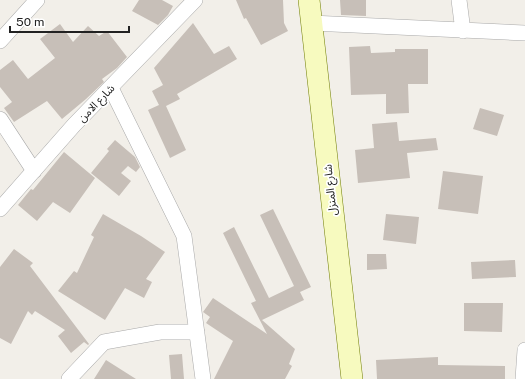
<svg xmlns="http://www.w3.org/2000/svg" width="525" height="379" font-family="'Public Sans','Noto Sans Arabic',sans-serif">
	<style>
		.building { fill: #c7bfb8 }
		.lines { fill: none; stroke-linecap: round; stroke-linejoin: round }
		.street-casing { stroke: #a9a9a9; stroke-width: 16 }
		.secondary-casing { stroke: #707d05; stroke-width: 22 }
		.street { stroke: #fff; stroke-width: 15 }
		.secondary { stroke: #f7fabf; stroke-width: 21 }
		.labels { text-anchor: middle; stroke-width: 3.5; stroke-linejoin: round; paint-order: stroke }
		.street-label { font-size: 11px; fill: #222; stroke: #fff }
	</style>
	<rect width="100%" height="100%" fill="#f2efe9"/>
	<!-- building -->
	<path class="building" d="M 139,0 L 162,0 L 173,6 L 168,15 L 158,25 L 132,11 Z
		M 236,0 L 283,0 L 284,23 L 288,31 L 261,45 L 246,18 L 244,19 Z
		M 340,0 L 366,0 L 366,16 L 341,15 Z
		M 193,23 L 214,54 L 229,46 L 237,59 L 177,94 L 180,99 L 166,106 L 186,150 L 170,158 L 148,110 L 159,105 L 152,91 L 163,85 L 154,68 Z
		M 60,24 L 73,42 L 88,26 L 99,36 L 107,31 L 127,57 L 117,68 L 102,79 L 104,82 L 86,99 L 62,119 L 47,101 L 14,122 L 4,108 L 12,102 L 0,87 L 0,70 L 13,60 L 28,79 L 55,58 L 40,39 Z
		M 370,46 L 371,53 L 395,52 L 395,49 L 428,49 L 428,84 L 408,84 L 409,113 L 386,114 L 386,94 L 351,95 L 349,47 Z
		M 480,108 L 504,115 L 497,136 L 473,129 Z
		M 397,122 L 399,141 L 436,138 L 438,150 L 407,153 L 410,178 L 358,183 L 355,150 L 374,148 L 372,124 Z
		M 115,140 L 135,157 L 140,167 L 136,172 L 128,166 L 121,173 L 131,181 L 119,196 L 91,173 L 109,151 L 107,149 Z
		M 64,152 L 95,178 L 70,213 L 53,202 L 37,221 L 18,205 L 31,189 L 33,190 Z
		M 443,171 L 483,176 L 478,214 L 438,209 Z
		M 273,209 L 311,287 L 300,292 L 304,300 L 262,320 L 295,349 L 289,364 L 292,366 L 285,379 L 214,379 L 233,341 L 206,323 L 210,317 L 203,312 L 213,298 L 267,334 L 251,303 L 256,301 L 223,233 L 234,227 L 269,298 L 294,286 L 260,215 Z
		M 103,214 L 141,236 L 165,252 L 146,279 L 152,282 L 144,298 L 125,288 L 105,320 L 58,291 L 74,271 L 77,273 L 94,237 L 91,235 Z
		M 386,214 L 419,217 L 416,244 L 383,240 Z
		M 14,249 L 33,263 L 30,266 L 89,344 L 88,345 L 84,342 L 71,353 L 58,336 L 65,330 L 35,311 L 32,315 L 28,311 L 11,344 L 0,338 L 0,267 Z
		M 367,254 L 386,254 L 387,269 L 367,270 Z
		M 515,260 L 516,277 L 472,279 L 471,262 Z
		M 464,303 L 503,303 L 502,332 L 464,331 Z
		M 182,354 L 184,379 L 171,379 L 169,355 Z
		M 438,357 L 438,365 L 505,366 L 505,379 L 377,379 L 376,360 Z
		M 106,360 L 136,379 L 94,379 Z"/>
	<g class="lines">
		<defs>
			<path id="street" d="M 459,0 L 463,31
				M 311,23 L 525,33
				M 0,41 L 37,0
				M 111,88 L 184,236 L 203,379
				M 0,119 L 34,171
				M 0,209 L 74,125 L 195,0
				M 69,379 L 104,342 L 160,332 L 197,332
				M 523,379 L 525,350"/>
			<path id="secondary" d="M 309,0 L 352,379"/>
		</defs>
		<!-- street casing -->
		<use href="#street" class="street-casing"/>
		<!-- secondary casing -->
		<use href="#secondary" class="secondary-casing"/>
		<!-- street -->
		<use href="#street" class="street"/>
		<!-- secondary -->
		<use href="#secondary" class="secondary"/>
	</g>
	<g class="labels">
		<!-- street labels -->
		<g class="street-label">
			<text transform="translate(96 103) rotate(-46)" y="4">شارع الامن</text>
			<text transform="translate(330 190) rotate(-96)" y="4">شارع المنزل</text>
		</g>
	</g>
	<!-- scale -->
	<path d="M10 26v6h119v-6" fill="none" stroke="#222222" stroke-width="2"/>
	<text x="16" y="26" font-size="12" fill="#222222" stroke="#ffffff" stroke-width="3" paint-order="stroke">50 m</text>
</svg>
